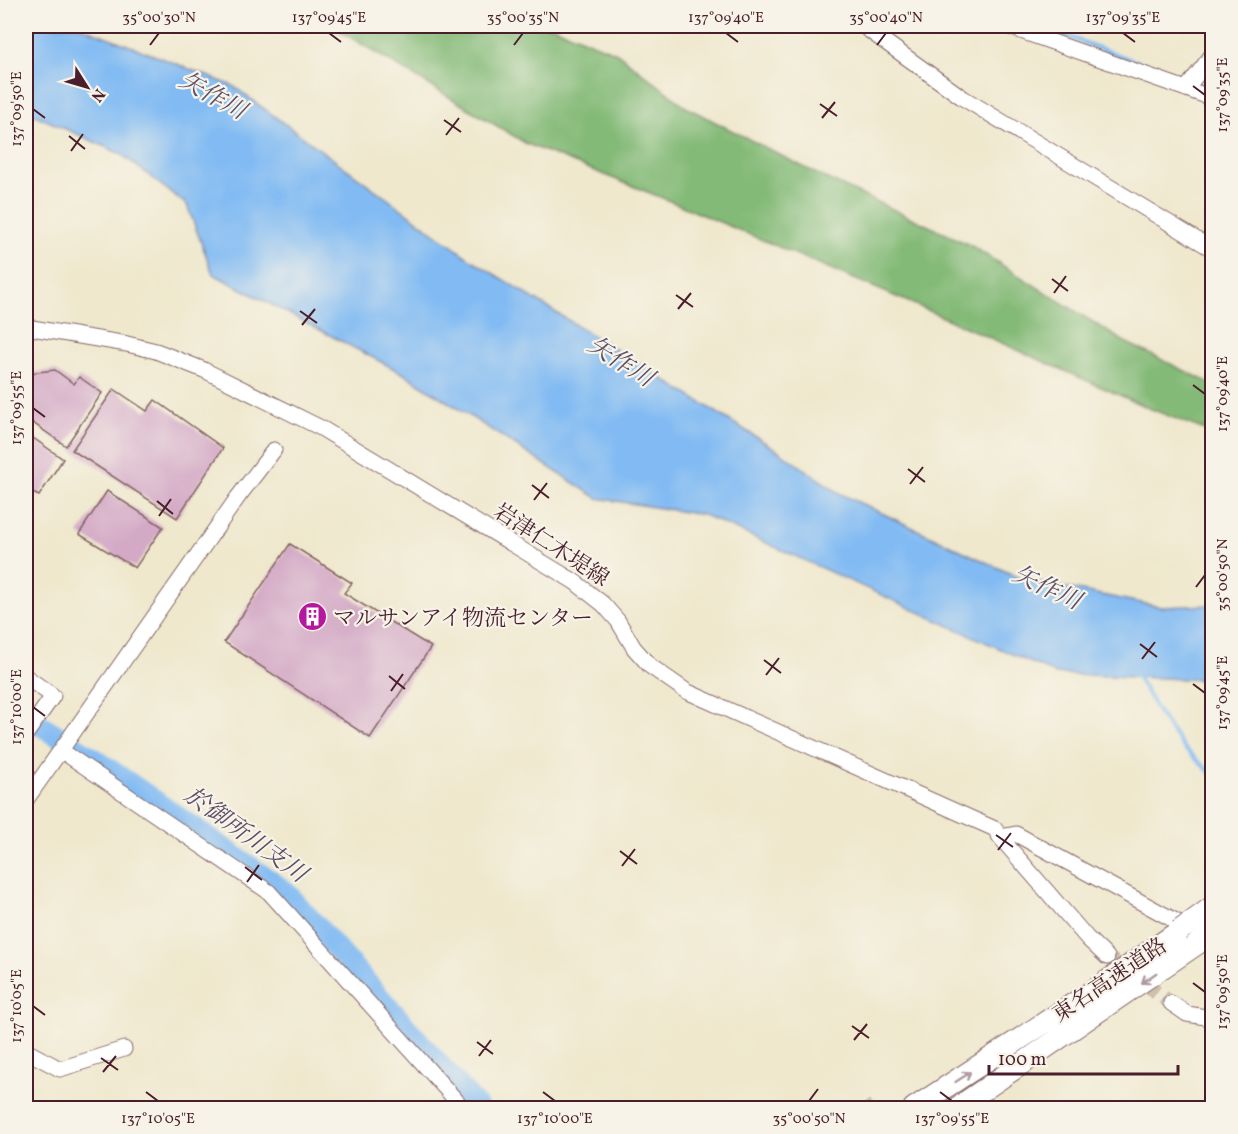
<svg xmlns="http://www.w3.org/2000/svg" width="1238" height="1134" font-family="Vollkorn,'Noto Serif JP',serif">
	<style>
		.forest { fill: #83ba77; stroke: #666c51; stroke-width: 1.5 }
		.water { fill: #82bbf3; stroke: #666d8f; stroke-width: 1.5 }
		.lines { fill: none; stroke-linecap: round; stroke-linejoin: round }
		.stream { stroke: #82bbf3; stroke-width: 4 }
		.river { stroke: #82bbf3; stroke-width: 22 }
		.building { fill: #d3a9c6 }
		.minor-tunnel { stroke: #cec0ad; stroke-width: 15; stroke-dasharray: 15 8; stroke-linecap: butt }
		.minor-casing { stroke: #846564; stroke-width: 17 }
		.highway-casing { stroke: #846564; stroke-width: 23 }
		.minor { stroke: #fff; stroke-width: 15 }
		.highway { stroke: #fff; stroke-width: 21 }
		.highway-bridge-casing { stroke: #846564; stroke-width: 23; stroke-linecap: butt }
		.highway-bridge { stroke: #fff; stroke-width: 21 }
		.oneway { stroke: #ae9aa0 }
		.ticks { fill: none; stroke: #4a1f2b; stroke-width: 2 }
		.labels { text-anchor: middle; stroke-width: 4.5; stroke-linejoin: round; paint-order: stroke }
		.street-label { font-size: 22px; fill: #4a1f2b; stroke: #f7f3e8 }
		.poi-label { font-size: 22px; fill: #4a1f2b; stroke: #f7f3e8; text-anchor: start }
		.water-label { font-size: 24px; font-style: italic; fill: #5b4e67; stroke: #f7f3e8 }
		.neatline { fill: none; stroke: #4a1f2b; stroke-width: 2 }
		.ticks-label { font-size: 15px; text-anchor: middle; fill: #4a1f2b }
	</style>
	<rect width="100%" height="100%" fill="#f7f3e8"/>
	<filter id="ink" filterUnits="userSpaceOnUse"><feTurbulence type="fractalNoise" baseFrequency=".0167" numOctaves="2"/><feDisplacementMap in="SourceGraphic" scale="12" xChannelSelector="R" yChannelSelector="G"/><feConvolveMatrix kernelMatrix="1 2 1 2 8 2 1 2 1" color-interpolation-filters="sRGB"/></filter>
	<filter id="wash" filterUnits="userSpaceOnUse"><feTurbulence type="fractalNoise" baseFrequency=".008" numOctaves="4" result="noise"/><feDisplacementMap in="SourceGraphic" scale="24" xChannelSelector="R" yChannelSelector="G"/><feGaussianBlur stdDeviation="1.35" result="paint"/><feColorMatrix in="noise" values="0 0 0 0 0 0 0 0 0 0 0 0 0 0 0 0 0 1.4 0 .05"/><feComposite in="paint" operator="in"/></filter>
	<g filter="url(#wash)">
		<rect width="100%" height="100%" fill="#efe8cd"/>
		<!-- forest -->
		<path class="forest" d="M 323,26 L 551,26 L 617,53 L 686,107 L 825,178 L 970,245 L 1123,341 L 1212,384 L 1212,433 L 1151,409 L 911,303 L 670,201 L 527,144 L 335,28 Z"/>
		<!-- water -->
		<path class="water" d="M 26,26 L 79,26 L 233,86 L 470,259 L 777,450 L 839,493 L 1022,579 L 1161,607 L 1212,605 L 1212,680 L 1056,674 L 704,515 L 597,498 L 406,375 L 213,274 L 187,205 L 121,154 L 26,111 Z"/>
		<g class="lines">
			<!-- stream -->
			<path class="stream" d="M 1039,26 L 1189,81
				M 1196,83 L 1212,88
				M 1135,673 L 1160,715 L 1184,748 L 1212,774"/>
			<!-- river -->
			<path class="river" d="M 26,716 L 93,758 L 286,892 L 478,1108"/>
		</g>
		<g id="blocks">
			<!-- building -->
			<path class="building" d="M 55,370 L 74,384 L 79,377 L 102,393 L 66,446 L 26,418 L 26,371 L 29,373 Z
				M 114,389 L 147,411 L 155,400 L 223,448 L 177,518 L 72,450 Z
				M 26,433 L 63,459 L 39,496 L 31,492 L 26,500 Z
				M 107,491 L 163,527 L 135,568 L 79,534 Z
				M 290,544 L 352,583 L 344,593 L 431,647 L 370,738 L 224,642 Z"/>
		</g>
	</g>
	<g filter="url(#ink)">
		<use href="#blocks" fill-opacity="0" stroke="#846564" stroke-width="1.5"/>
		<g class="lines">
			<!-- minor-tunnel -->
			<path class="minor-tunnel" d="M 1107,957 L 1171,1003
				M 863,1104 L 866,1108"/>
			<defs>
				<path id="minor" d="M 863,26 L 963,98 L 1212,249
					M 1007,26 L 1212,98
					M 1186,89 L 1212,55
					M 26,327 L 127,344 L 156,351 L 204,370 L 321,428 L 575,582 L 603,604 L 618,621 L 634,648 L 650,666 L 686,691 L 995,829 L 1000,837 L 1088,939 L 1107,957
					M 26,677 L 53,696 L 26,734
					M 62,751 L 269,892 L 463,1108
					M 26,800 L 238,497 L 274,450
					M 1000,837 L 1016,834 L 1194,931
					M 1171,1003 L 1187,1014 L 1212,1018
					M 26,1051 L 60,1069 L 124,1049"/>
				<path id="highway" d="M 914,1108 L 1093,991 L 1179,931
					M 957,1108 L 1197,944"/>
			</defs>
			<!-- minor casing -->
			<use href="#minor" class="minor-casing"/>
			<!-- highway casing -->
			<use href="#highway" class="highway-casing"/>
			<!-- minor -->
			<use href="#minor" class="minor"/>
			<!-- highway -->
			<use href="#highway" class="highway"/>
			<defs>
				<path id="highway-bridge" d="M 1179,931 L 1212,907
					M 1197,944 L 1212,933"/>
			</defs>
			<!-- highway-bridge casing -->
			<use href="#highway-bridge" class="highway-bridge-casing"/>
			<!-- highway-bridge -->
			<use href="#highway-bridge" class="highway-bridge"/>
		</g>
		<!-- one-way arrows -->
		<defs><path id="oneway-shaft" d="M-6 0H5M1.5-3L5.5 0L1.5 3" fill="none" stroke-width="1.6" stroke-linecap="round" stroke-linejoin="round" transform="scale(1.5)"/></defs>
		<g class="oneway">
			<use href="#oneway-shaft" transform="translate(1149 978) rotate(145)"/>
			<use href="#oneway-shaft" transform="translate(963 1077) rotate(-33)"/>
		</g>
	</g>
	<!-- ticks -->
	<path class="ticks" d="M 329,33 L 341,42M 726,33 L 738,42M 1123,33 L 1135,42M 150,45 L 159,33M 514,45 L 523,33M 877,45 L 886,33M 1193,86 L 1205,95M 820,104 L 837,116M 33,109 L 45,118M 822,118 L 835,102M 444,120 L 461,132M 446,135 L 459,118M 69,136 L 85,149M 71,151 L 83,134M 1052,279 L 1068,291M 1054,293 L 1066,276M 676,295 L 693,307M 678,309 L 691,293M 300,311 L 317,323M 302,325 L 315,309M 1193,385 L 1205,394M 33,408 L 45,417M 908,469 L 925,482M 910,484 L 923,467M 532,485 L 549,498M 534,500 L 547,483M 157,501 L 173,514M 159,516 L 171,499M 1196,587 L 1205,575M 1140,644 L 1157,657M 1142,659 L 1155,642M 764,660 L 781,673M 766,675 L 779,658M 389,676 L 405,689M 1193,684 L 1205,693M 391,691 L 403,674M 33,707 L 45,716M 996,835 L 1013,847M 998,850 L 1011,833M 620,851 L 637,864M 622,866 L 635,849M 245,867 L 262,880M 247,882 L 259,865M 1193,983 L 1205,992M 33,1006 L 45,1015M 852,1026 L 869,1038M 854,1040 L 867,1024M 477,1042 L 493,1054M 479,1056 L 491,1040M 101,1058 L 118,1070M 103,1072 L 116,1056M 146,1092 L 158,1101M 543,1092 L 555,1101M 940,1092 L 952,1101M 809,1101 L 818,1089"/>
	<!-- icons -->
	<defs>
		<symbol id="building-disc" viewBox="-11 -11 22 22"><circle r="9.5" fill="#b5179e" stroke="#f7f3e8"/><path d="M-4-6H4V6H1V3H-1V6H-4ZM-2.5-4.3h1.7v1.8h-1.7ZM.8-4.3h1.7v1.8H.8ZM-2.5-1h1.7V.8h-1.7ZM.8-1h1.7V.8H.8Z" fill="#fff"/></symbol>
	</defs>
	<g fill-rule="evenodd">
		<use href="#building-disc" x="296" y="600" width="33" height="33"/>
	</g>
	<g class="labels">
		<!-- street labels -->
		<g class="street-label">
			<text transform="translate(552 544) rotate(33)" y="8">岩津仁木堤線</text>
			<text transform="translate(1109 979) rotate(-34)" y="8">東名高速道路</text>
		</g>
		<!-- poi labels -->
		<g class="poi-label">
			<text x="333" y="625">マルサンアイ物流センター</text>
		</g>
		<!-- water labels -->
		<g class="water-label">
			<text transform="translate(213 95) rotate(29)" y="8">矢作川</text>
			<text transform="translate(621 361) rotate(32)" y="8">矢作川</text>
			<text transform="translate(1047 587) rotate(25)" y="8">矢作川</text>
			<text transform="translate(246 834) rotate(36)" y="8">於御所川支川</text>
		</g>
	</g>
	<!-- margin -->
	<rect width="1238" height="1134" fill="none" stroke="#f7f3e8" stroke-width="66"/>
	<!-- north arrow -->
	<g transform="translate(87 87) rotate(127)" stroke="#f7f3e8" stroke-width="4.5" paint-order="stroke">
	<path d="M0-4.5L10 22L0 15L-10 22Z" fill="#4a1f2b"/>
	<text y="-9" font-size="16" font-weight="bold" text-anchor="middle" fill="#4a1f2b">N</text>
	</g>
	<!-- scale -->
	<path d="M989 1065v9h189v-9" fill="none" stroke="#4a1f2b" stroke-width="3"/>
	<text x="998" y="1065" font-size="18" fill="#4a1f2b" stroke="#f7f3e8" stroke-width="4.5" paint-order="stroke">100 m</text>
	<rect x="33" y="33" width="1172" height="1068" class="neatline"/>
	<g class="ticks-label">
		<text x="159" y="22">35°00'30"N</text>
		<text x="329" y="22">137°09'45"E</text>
		<text x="523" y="22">35°00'35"N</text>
		<text x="726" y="22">137°09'40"E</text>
		<text x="886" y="22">35°00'40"N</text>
		<text x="1123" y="22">137°09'35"E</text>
		<text transform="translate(1222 95) rotate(-90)" y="5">137°09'35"E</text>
		<text transform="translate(16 109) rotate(-90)" y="5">137°09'50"E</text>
		<text transform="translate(1222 394) rotate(-90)" y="5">137°09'40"E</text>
		<text transform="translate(16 408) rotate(-90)" y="5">137°09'55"E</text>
		<text transform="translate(1222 575) rotate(-90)" y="5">35°00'50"N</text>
		<text transform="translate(1222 693) rotate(-90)" y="5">137°09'45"E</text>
		<text transform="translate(16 707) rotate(-90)" y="5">137°10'00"E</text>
		<text transform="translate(1222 992) rotate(-90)" y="5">137°09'50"E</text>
		<text transform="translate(16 1006) rotate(-90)" y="5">137°10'05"E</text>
		<text x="158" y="1123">137°10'05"E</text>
		<text x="555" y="1123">137°10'00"E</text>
		<text x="809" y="1123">35°00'50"N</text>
		<text x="952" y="1123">137°09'55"E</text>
	</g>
</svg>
